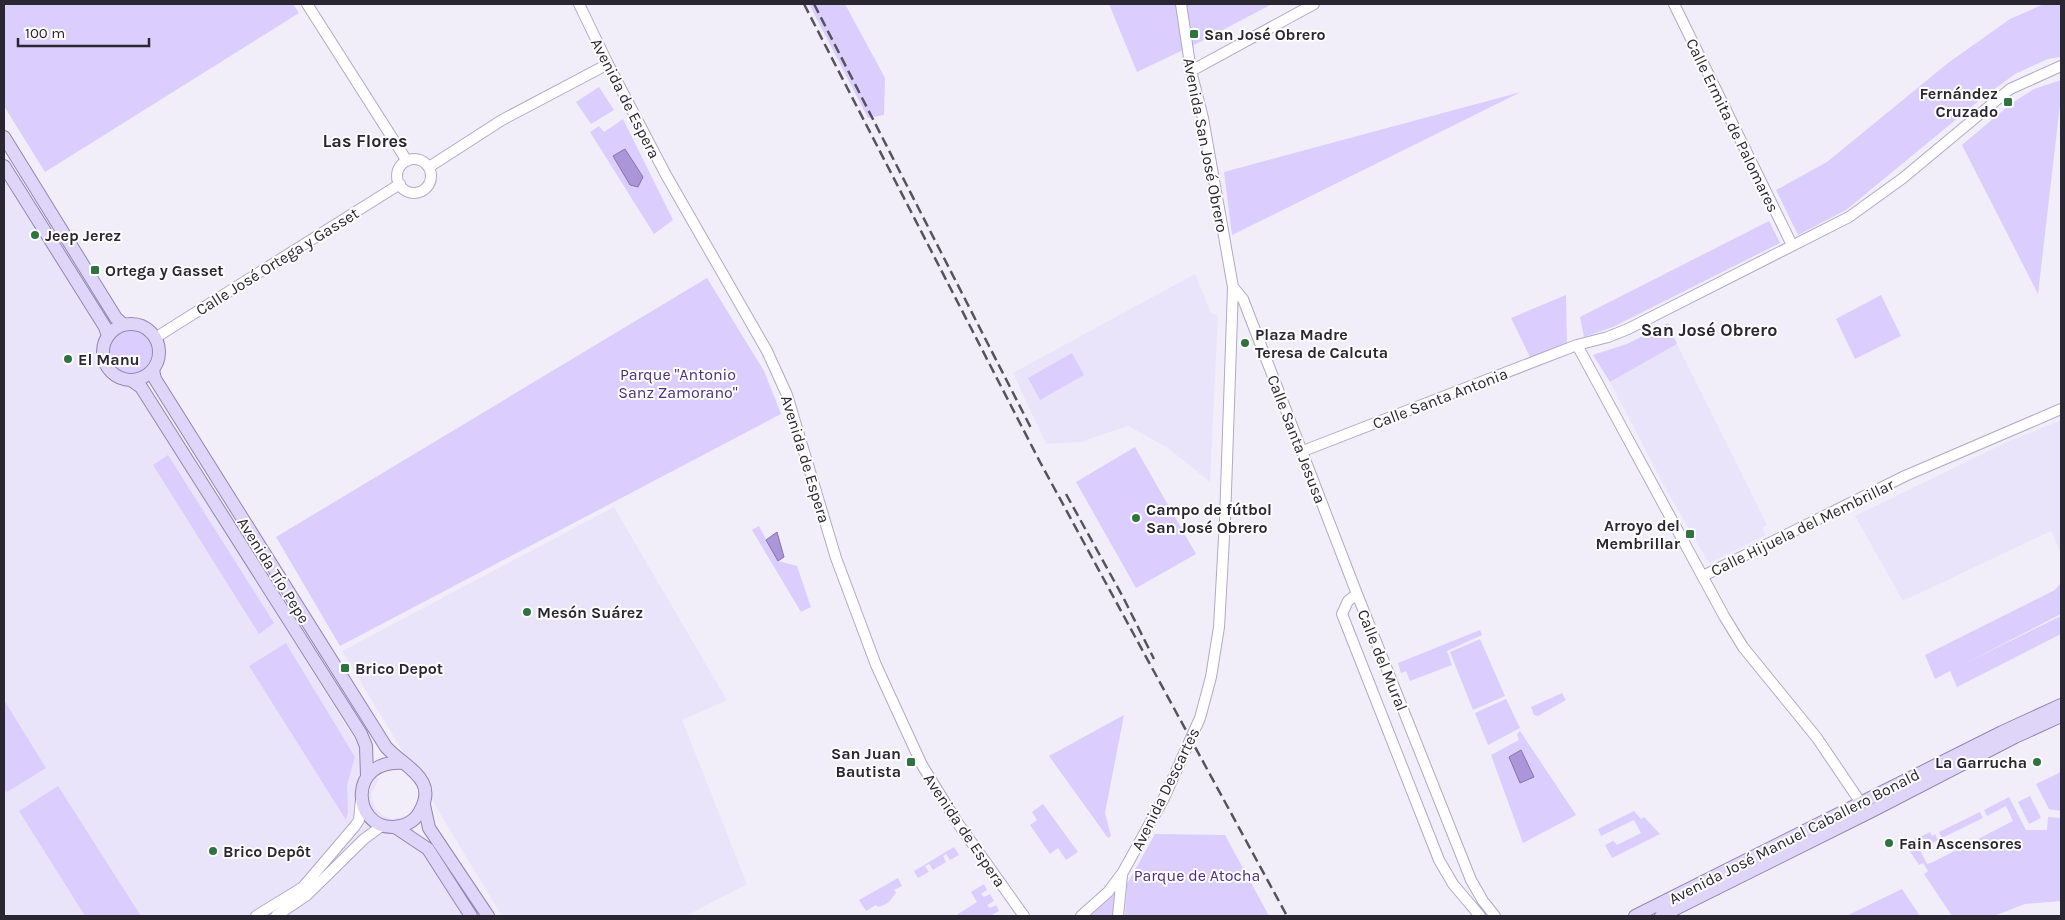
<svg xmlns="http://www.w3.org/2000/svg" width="2065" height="920" font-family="Karla,sans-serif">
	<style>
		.built { fill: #eae4fb }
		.green { fill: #dbcdfe }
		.water { fill: #aa96d8; stroke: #8475a6 }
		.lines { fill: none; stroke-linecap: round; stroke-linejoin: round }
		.tertiary-casing { stroke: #b1a9c7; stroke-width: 12 }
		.primary-casing { stroke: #9286b0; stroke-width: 14 }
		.tertiary { stroke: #fff; stroke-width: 10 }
		.primary { stroke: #dfd5f8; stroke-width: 12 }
		.rail { stroke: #56535f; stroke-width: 2.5; stroke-dasharray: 10 5; stroke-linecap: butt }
		.poi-dot { fill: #2f733e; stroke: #fdfdfd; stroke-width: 2 }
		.labels { text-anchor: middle; stroke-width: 4; stroke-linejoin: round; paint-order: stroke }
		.poi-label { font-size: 16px; font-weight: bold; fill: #2a2733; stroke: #fdfdfd; text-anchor: start }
		.street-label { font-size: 16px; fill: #2a2733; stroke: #fdfdfd }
		.park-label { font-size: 16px; fill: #4e2f7d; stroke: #fdfdfd }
		.neighbourhood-label { font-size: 18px; font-weight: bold; fill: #2a2733; stroke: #fdfdfd }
	</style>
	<rect width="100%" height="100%" fill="#f1eefa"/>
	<!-- built -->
	<path class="built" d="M 4,176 L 106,332 L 99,353 L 101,365 L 114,381 L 132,385 L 140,393 L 379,779 L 371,794 L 375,808 L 384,816 L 394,819 L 405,816 L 469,916 L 4,916 Z
		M 1195,274 L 1211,313 L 1218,316 L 1210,482 L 1168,448 L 1128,426 L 1081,442 L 1046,444 L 1013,373 Z
		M 1677,344 L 1767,525 L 1762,528 L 1766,535 L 1709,563 L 1668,493 L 1610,382 Z
		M 2061,420 L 2061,554 L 2051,531 L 1903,601 L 1855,516 L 2007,442 Z
		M 614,507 L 727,700 L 682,720 L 747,884 L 686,916 L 502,916 L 342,651 Z"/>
	<!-- green -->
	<path class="green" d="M 4,4 L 293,4 L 299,13 L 45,172 L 4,106 Z
		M 809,4 L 845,4 L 885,78 L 884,115 L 868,118 Z
		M 1109,4 L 1272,4 L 1200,42 L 1137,72 Z
		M 2044,4 L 2061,4 L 2061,57 L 2048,59 L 2015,74 L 1981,99 L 1846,210 L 1798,235 L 1776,190 L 1827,162 L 1948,63 L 2010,19 Z
		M 2061,80 L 2061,96 L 2038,294 L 1962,145 L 2012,103 L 2034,89 Z
		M 599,87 L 614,110 L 591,124 L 576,102 Z
		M 1521,92 L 1232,235 L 1224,172 Z
		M 623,119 L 673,220 L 654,234 L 590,132 L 599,126 L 604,132 Z
		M 1769,221 L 1780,243 L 1613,327 L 1584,337 L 1580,317 Z
		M 707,278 L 764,371 L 781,414 L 340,646 L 276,537 Z
		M 1566,295 L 1567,344 L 1531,359 L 1511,318 Z
		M 1881,295 L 1901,336 L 1855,359 L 1836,319 Z
		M 1668,323 L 1677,344 L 1610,382 L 1593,355 L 1627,344 Z
		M110 352a21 21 0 1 1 42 0a21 21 0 1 1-42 0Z
		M 1072,353 L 1084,375 L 1040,400 L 1028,378 Z
		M 1135,447 L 1196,554 L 1136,588 L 1076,482 Z
		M 168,455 L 274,623 L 259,634 L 153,465 Z
		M 759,526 L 778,561 L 797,566 L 811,607 L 801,612 L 752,530 Z
		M 2061,583 L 2061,614 L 1960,666 L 2061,616 L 2061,634 L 1957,687 L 1950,671 L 1935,679 L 1925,655 L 2055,590 Z
		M 1480,630 L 1482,635 L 1447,651 L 1452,665 L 1410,681 L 1406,671 L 1401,673 L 1398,663 Z
		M 1480,639 L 1505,696 L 1473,710 L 1450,652 Z
		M 286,643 L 355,757 L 347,785 L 348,812 L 346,820 L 249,666 Z
		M 1562,693 L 1566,700 L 1538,716 L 1534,715 L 1531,707 Z
		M 1506,699 L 1520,728 L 1488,745 L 1475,713 Z
		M 4,700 L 46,768 L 7,792 L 4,788 Z
		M 1124,715 L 1105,813 L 1111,836 L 1108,838 L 1049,756 Z
		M 1520,731 L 1576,815 L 1523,843 L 1491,755 L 1519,740 L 1517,734 Z
		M 2061,772 L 2061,811 L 2049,809 L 2036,784 Z
		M 58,786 L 141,916 L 85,916 L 19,811 Z
		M 2030,796 L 2041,818 L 2029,824 L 2018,802 Z
		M 2009,797 L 2026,830 L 2047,830 L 2048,817 L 2061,818 L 2061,901 L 2025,904 L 1994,916 L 1952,916 L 1924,874 L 1928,871 L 1923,863 L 1919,865 L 1905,844 L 1930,832 L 1932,836 L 1935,834 L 1938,840 L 1920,850 L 1927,864 L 1933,862 L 2013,821 L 2006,806 L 1987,816 L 1984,810 Z
		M 1043,804 L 1078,852 L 1066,860 L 1058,848 L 1050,854 L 1030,825 L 1037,820 L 1032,812 Z
		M 1634,811 L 1641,819 L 1644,817 L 1660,834 L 1612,858 L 1605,845 L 1613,841 L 1612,839 L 1617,845 L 1641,833 L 1634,820 L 1601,836 L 1598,829 Z
		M 1980,812 L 1983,818 L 1942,838 L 1939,832 Z
		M 1155,834 L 1225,835 L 1269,916 L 1125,916 L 1127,884 Z
		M 954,847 L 959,855 L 950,860 L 946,854 L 943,856 L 946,862 L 933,870 L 929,864 L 925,866 L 929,872 L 918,878 L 914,871 Z
		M 898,878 L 902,886 L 894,890 L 896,893 C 890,900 890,904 878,907 L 876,905 L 866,911 L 859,900 Z
		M 984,884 L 987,890 L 981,894 L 984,897 L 990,894 L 994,901 L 987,905 L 990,908 L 996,905 L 999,911 L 990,916 L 955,916 L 977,902 L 971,892 Z
		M 1902,889 L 1920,916 L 1846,916 Z
		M 1113,894 L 1115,897 L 1115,916 L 1087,915 Z"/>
	<!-- water -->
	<path class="water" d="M 625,149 L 643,177 L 638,187 L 630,185 L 613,156 Z
		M 777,532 L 784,557 L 778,561 L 766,540 Z
		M 1521,750 L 1534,777 L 1520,783 L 1509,757 Z"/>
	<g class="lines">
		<defs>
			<path id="tertiary" d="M 307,4 L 407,161
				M 579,4 L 608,64 L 666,175 L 767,351 L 787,395 L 836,558 L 876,665 L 922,765 L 957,822 L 1024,916
				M 1674,4 L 1792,245
				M 1191,71 L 1314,4
				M397 176a17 17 0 1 1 34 0a17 17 0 1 1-34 0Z
				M 429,167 L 502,120 L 608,64
				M 1233,287 L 1243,299 L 1357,594 L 1471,880 L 1483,901 L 1495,916
				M 155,338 L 400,184
				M 1577,345 L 1724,616 L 1743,647 L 1817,738 L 1861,803
				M 1303,451 L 1577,345 L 1608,337 L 1628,329 L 1849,217 L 1903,178 L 2010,89 L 2061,66
				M 1703,576 L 1905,476 L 2061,409
				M 1357,594 L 1348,601 L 1342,614 L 1439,860 L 1453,884 L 1480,916
				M 256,916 L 303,887 L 355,826 L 359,820 L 361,799
				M 276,916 L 307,895 L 364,839 L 383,825
				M 1081,916 L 1108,892 L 1123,872 L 1164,798 L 1200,718 L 1211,677 L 1219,627 L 1225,520 L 1233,287 L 1203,118 L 1191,71 L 1181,4
				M 1118,916 L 1122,875"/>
			<path id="primary" d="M 4,137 L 116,318 L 124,325
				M 4,166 L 105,327 L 108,336
				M103 352a28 28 0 1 1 56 0a28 28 0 1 1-56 0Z
				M 153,370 L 155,379 L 386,747 C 405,768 440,779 419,813 C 414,822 403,827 393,827 C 352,828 347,758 404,763
				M 131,380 L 141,387 L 361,734 L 366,746 L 367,776
				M 424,805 L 429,828 L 488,916
				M 395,827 L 428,849 L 471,916
				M 1635,916 L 2002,732 L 2061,705
				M 1661,916 L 1872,811 L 2015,737 L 2061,716"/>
		</defs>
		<!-- tertiary casing -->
		<use href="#tertiary" class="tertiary-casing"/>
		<!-- primary casing -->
		<use href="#primary" class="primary-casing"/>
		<!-- tertiary -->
		<use href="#tertiary" class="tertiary"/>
		<!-- primary -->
		<use href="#primary" class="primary"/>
		<!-- rail -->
		<path class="rail" d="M 804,4 L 1040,462 L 1287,916
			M 814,4 L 1032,430
			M 1066,494 L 1123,597 L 1154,659"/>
	</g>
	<!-- markers -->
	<g class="poi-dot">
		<rect x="1189" y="29" width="10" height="10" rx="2.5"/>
		<rect x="2003" y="97" width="10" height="10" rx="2.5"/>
		<circle cx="35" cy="235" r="5"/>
		<rect x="90" y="265" width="10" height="10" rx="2.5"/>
		<circle cx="1245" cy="343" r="5"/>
		<circle cx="68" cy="359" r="5"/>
		<circle cx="1136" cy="518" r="5"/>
		<rect x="1685" y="529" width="10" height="10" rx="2.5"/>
		<circle cx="527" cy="612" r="5"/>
		<rect x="340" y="663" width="10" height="10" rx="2.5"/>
		<rect x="906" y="757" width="10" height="10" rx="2.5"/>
		<circle cx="2037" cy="762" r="5"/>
		<circle cx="1889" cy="843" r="5"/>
		<circle cx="213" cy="851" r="5"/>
	</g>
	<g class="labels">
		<!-- poi labels -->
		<g class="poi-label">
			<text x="1204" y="40">San José Obrero</text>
			<text x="1998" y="99" text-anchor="end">Fernández<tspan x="1998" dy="18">Cruzado</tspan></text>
			<text x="45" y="241">Jeep Jerez</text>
			<text x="105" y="276">Ortega y Gasset</text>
			<text x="1255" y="340">Plaza Madre<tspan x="1255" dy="18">Teresa de Calcuta</tspan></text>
			<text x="78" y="365">El Manu</text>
			<text x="1146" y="515">Campo de fútbol<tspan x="1146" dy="18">San José Obrero</tspan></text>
			<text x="1680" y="531" text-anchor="end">Arroyo del<tspan x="1680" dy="18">Membrillar</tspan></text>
			<text x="537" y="618">Mesón Suárez</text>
			<text x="355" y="674">Brico Depot</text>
			<text x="901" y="759" text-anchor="end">San Juan<tspan x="901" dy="18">Bautista</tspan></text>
			<text x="2027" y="768" text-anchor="end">La Garrucha</text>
			<text x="1899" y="849">Fain Ascensores</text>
			<text x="223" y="857">Brico Depôt</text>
		</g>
		<!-- street labels -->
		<g class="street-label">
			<text transform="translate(626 98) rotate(63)" y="6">Avenida de Espera</text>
			<text transform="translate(1733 125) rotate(64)" y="6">Calle Ermita de Palomares</text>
			<text transform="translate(1206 145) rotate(79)" y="6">Avenida San José Obrero</text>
			<text transform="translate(277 261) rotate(-32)" y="6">Calle José Ortega y Gasset</text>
			<text transform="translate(1440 398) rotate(-21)" y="6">Calle Santa Antonia</text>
			<text transform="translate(1297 439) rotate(69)" y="6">Calle Santa Jesusa</text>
			<text transform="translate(806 459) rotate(73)" y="6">Avenida de Espera</text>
			<text transform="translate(1802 527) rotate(-26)" y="6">Calle Hijuela del Membrillar</text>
			<text transform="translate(274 570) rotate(58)" y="6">Avenida Tío Pepe</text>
			<text transform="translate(1383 660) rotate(68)" y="6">Calle del Mural</text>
			<text transform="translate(1165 789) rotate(-64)" y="6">Avenida Descartes</text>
			<text transform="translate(965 830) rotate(56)" y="6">Avenida de Espera</text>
			<text transform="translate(1794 836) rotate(-27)" y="6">Avenida José Manuel Caballero Bonald</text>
		</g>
		<!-- park labels -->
		<g class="park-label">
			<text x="678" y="380">Parque "Antonio<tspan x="678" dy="18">Sanz Zamorano"</tspan></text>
			<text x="1197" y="881">Parque de Atocha</text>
		</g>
		<!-- neighbourhood labels -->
		<g class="neighbourhood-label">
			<text x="365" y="147">Las Flores</text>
			<text x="1709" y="336">San José Obrero</text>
		</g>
	</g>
	<!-- border -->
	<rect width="2065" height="920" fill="none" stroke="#2a2733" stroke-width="10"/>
	<!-- scale -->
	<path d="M18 38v8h131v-8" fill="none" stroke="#2a2733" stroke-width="2.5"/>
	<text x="25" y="38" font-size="15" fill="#2a2733" stroke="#fdfdfd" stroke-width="4" paint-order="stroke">100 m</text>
</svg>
